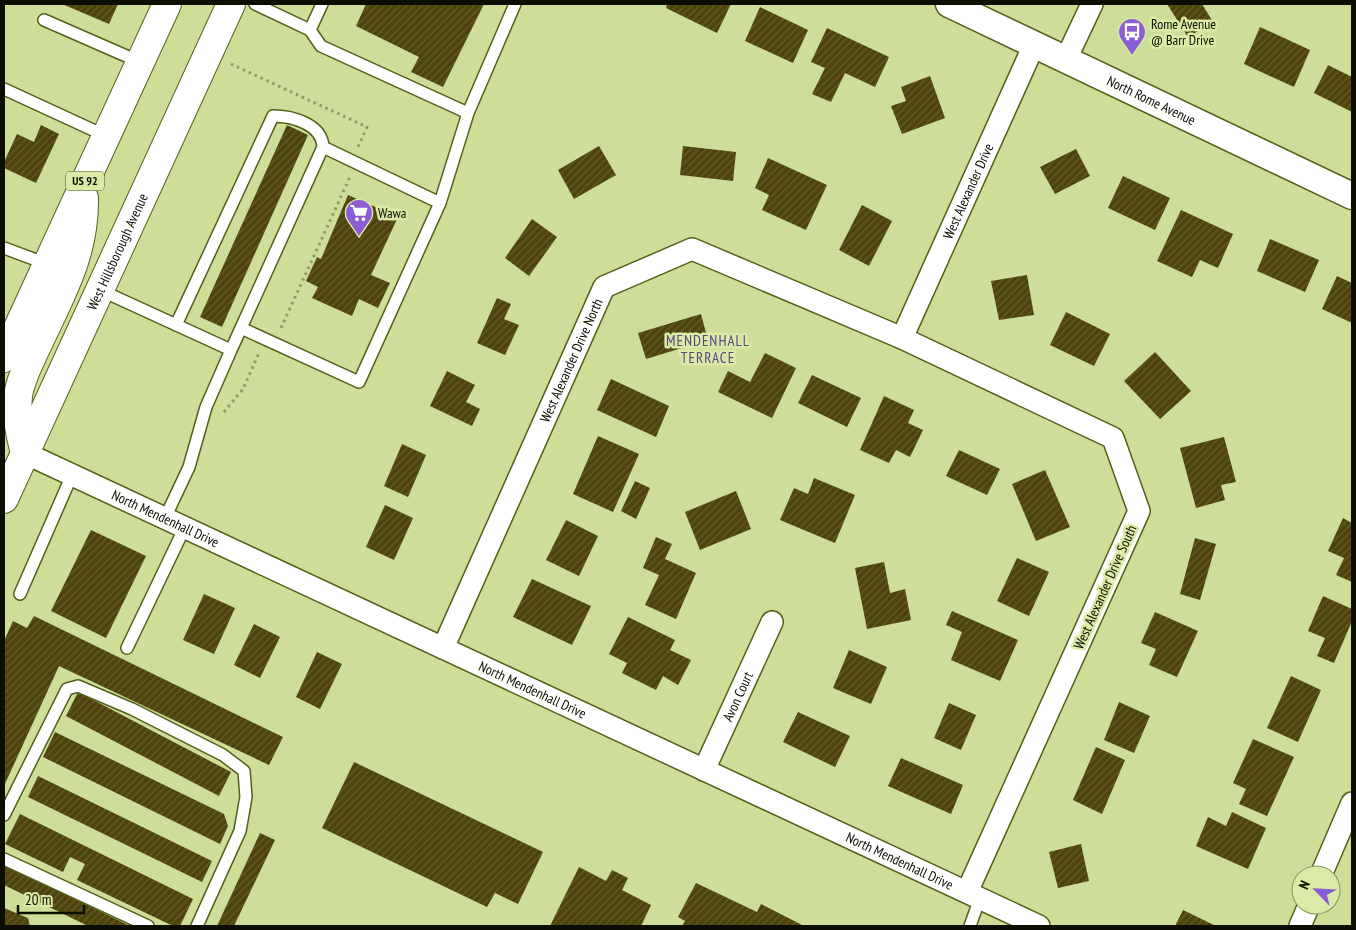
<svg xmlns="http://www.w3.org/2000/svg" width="1356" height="930" font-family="'PT Sans Narrow',sans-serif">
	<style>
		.building { fill: url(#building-hatch) }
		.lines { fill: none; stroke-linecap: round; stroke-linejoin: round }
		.service-casing { stroke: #545f1b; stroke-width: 14 }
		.minor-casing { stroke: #545f1b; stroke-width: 24 }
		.tertiary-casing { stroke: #545f1b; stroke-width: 29 }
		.primary-casing { stroke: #545f1b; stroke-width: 30 }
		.path { stroke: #8f9b67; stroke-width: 3; stroke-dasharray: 2.5 4; stroke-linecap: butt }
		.service { stroke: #fff; stroke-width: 11 }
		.minor { stroke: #fff; stroke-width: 21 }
		.tertiary { stroke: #fff; stroke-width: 26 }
		.primary { stroke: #fff; stroke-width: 28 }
		.labels { text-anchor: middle; stroke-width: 5; stroke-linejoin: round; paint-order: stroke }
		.shield { fill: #dbeaa4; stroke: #495031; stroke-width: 1 }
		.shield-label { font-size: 12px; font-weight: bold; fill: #0b0e00 }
		.poi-label { font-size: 14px; fill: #0b0e00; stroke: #dbeaa4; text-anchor: start }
		.street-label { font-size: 14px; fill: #0b0e00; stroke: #dbeaa4 }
		.neighbourhood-label { font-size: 15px; letter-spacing: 1px; fill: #5a4583; stroke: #dbeaa4 }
	</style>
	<defs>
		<pattern id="building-hatch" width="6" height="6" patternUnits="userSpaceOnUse" patternTransform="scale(1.25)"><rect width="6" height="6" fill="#4e440b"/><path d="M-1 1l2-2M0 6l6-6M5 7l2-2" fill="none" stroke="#635b2c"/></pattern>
	</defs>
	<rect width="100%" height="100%" fill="#cedd98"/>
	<!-- building -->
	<path class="building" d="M 62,4 L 118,4 L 109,24 Z
		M 366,4 L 484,4 L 443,87 L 411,72 L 419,57 L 356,26 Z
		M 667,4 L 731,4 L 717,33 L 666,8 Z
		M 1167,4 L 1202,4 L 1213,22 L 1188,37 Z
		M 760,7 L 808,30 L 793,63 L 745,41 Z
		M 1260,27 L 1310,50 L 1294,87 L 1244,64 Z
		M 827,28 L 889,57 L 875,87 L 845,73 L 831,102 L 812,94 L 825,68 L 811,62 Z
		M 1328,65 L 1352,77 L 1352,112 L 1314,93 Z
		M 930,76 L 945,118 L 902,134 L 891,106 L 906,101 L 901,87 Z
		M 41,125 L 59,134 L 36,183 L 4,168 L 4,162 L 17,134 L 34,142 Z
		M 287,125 L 308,135 L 222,327 L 200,317 Z
		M 599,146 L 616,175 L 574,199 L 558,170 Z
		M 683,146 L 736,152 L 733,181 L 680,175 Z
		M 1076,149 L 1090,176 L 1055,194 L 1040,167 Z
		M 768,158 L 827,185 L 806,230 L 762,210 L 769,195 L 755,188 Z
		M 1123,176 L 1170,198 L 1155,230 L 1108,208 Z
		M 348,195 L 398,217 L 371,275 L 390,283 L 378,308 L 359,299 L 352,316 L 312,298 L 318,287 L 306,281 L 317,257 L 321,259 Z
		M 862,205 L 892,221 L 869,266 L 839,250 Z
		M 1181,210 L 1233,234 L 1218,268 L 1200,260 L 1192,277 L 1157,261 Z
		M 532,219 L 557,237 L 529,276 L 505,258 Z
		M 1270,239 L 1319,260 L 1305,292 L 1257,271 Z
		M 1027,275 L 1034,315 L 999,320 L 991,281 Z
		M 1337,276 L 1352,283 L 1352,323 L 1322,309 Z
		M 497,298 L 511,304 L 504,319 L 519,325 L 505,355 L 477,343 Z
		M 1066,312 L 1110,334 L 1094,366 L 1050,345 Z
		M 701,314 L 708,340 L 646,359 L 638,333 Z
		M 1155,352 L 1191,391 L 1160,419 L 1124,381 Z
		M 765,353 L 796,368 L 772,418 L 718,392 L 728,371 L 750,382 Z
		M 447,371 L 475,385 L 466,402 L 480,409 L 472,426 L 430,406 Z
		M 812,375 L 861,398 L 847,427 L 798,403 Z
		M 611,379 L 669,406 L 656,437 L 597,410 Z
		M 884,396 L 914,410 L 908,423 L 923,430 L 910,457 L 896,450 L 889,463 L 860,450 Z
		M 598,436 L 639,454 L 613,512 L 573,494 Z
		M 1224,437 L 1236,482 L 1221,485 L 1225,500 L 1196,508 L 1180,448 Z
		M 402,444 L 426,455 L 408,497 L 384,486 Z
		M 959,450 L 1000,469 L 987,495 L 946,476 Z
		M 1045,470 L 1070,527 L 1036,541 L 1012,484 Z
		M 814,478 L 855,495 L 835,543 L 780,520 L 794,488 L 808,494 Z
		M 635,481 L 650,488 L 636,519 L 621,511 Z
		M 736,491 L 751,529 L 700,550 L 685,512 Z
		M 385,505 L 413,518 L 394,560 L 366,547 Z
		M 1343,518 L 1352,523 L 1352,582 L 1336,575 L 1344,558 L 1328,551 Z
		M 566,520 L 598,536 L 579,576 L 546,560 Z
		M 91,530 L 146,556 L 106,638 L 51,611 Z
		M 656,537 L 672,544 L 665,559 L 696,573 L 676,619 L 645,605 L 659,575 L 643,568 Z
		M 1195,538 L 1216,544 L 1200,600 L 1180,594 Z
		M 1017,558 L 1049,572 L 1029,616 L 997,601 Z
		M 884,562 L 890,593 L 905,589 L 911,620 L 867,629 L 855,568 Z
		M 532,579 L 591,606 L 572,645 L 513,617 Z
		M 204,594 L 235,608 L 214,654 L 183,640 Z
		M 1323,596 L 1352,609 L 1352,621 L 1334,663 L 1317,656 L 1325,638 L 1308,631 Z
		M 952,611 L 1018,640 L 1000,681 L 951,660 L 962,632 L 946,625 Z
		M 1155,612 L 1198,631 L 1177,677 L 1149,665 L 1156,649 L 1141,643 Z
		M 34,616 L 283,737 L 269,765 L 59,666 L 4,786 L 4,641 L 13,621 L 27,628 Z
		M 628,617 L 675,640 L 670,650 L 691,660 L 678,685 L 663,676 L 656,690 L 622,673 L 627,663 L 609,654 Z
		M 254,624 L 280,637 L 260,678 L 234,665 Z
		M 849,650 L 887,667 L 871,704 L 833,688 Z
		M 317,652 L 342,664 L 320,709 L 296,697 Z
		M 1291,676 L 1321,690 L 1298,742 L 1267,728 Z
		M 78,692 L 231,772 L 219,796 L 66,716 Z
		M 1119,702 L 1150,716 L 1134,753 L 1104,740 Z
		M 949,703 L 976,715 L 961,750 L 934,738 Z
		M 798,712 L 850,736 L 835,767 L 783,742 Z
		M 55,732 L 224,814 L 228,826 L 220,844 L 43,757 Z
		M 1253,739 L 1294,757 L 1267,816 L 1239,804 L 1246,789 L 1233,783 Z
		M 1096,747 L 1125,760 L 1102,814 L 1073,800 Z
		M 901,758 L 963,785 L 951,814 L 888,786 Z
		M 354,762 L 543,852 L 518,904 L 495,893 L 487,907 L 322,828 Z
		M 38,776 L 212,861 L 202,882 L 28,797 Z
		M 1232,812 L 1266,828 L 1248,869 L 1196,846 L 1208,817 L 1226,826 Z
		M 20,814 L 193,899 L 180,926 L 173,926 L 77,880 L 85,864 L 70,857 L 63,872 L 5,844 Z
		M 260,833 L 275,840 L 234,926 L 217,926 Z
		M 1081,844 L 1089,881 L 1058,888 L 1049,852 Z
		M 4,864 L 130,926 L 88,926 L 4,885 Z
		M 579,867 L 606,881 L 612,870 L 628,878 L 622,890 L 651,905 L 641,926 L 550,926 Z
		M 696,883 L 757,912 L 761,904 L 804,926 L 682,926 L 685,921 L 678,917 Z
		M 4,908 L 28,918 L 30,926 L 4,926 Z
		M 1183,910 L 1216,926 L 1175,926 Z"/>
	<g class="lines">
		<defs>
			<path id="service" d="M 255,4 L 310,30 L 321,46 L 468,113 L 515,4
				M 44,20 L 140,62
				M 310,30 L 322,4
				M 4,89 L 106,136
				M 440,203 L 468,113
				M 4,248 L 47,264
				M 100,290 L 231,350 L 206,407 L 189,467 L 165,518
				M 176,325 L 273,116 C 292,116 322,124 323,147
				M 231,350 L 241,328 L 323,147 L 440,203 L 359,382 L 241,328
				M 20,594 L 72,475
				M 127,648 L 185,527
				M 4,815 L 67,689 L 78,686 L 132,709 L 223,755 L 244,771 L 246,797 L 240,831 L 197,926
				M 4,859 L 148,926
				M 970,926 L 980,898"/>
			<g id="minor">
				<path d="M 1066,59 L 1092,4"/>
				<path id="s1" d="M 902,338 L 1034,45"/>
				<path id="s2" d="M 25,453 L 1039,926"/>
				<path id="s3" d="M 443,648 L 604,287 L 692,249 L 902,338 L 1113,438 L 1139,511 L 967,892"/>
				<path id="s4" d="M 704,770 L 772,622"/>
				<path d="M 1321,875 L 1352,803"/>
				<path d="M 1300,926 L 1309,905"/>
			</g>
			<g id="tertiary">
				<path id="s5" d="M 949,4 L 1352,196"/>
			</g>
			<g id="primary">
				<path d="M 4,358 L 167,4"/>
				<path d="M 25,453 C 20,434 16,416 18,396 C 20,380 30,361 37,346 C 60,296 85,255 84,198"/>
				<path id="s6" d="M 4,499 L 231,4"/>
			</g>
		</defs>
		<!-- service casing -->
		<use href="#service" class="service-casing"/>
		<!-- minor casing -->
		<use href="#minor" class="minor-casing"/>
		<!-- tertiary casing -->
		<use href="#tertiary" class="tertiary-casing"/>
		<!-- primary casing -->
		<use href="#primary" class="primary-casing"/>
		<!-- path -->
		<path class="path" d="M 231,64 L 367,127 L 358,147
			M 281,328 L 350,177
			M 224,412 L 243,389 L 259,353"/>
		<!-- service -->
		<use href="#service" class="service"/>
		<!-- minor -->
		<use href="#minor" class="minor"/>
		<!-- tertiary -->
		<use href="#tertiary" class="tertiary"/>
		<!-- primary -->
		<use href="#primary" class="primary"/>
	</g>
	<!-- icons -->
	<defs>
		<symbol id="bus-pin" viewBox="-11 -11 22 30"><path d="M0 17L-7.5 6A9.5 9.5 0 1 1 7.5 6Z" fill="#8a5cd5" stroke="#dbeaa4"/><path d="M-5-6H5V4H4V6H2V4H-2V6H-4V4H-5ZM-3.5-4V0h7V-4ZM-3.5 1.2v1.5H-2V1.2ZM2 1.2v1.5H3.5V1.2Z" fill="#fff"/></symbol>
		<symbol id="supermarket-pin" viewBox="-11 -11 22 30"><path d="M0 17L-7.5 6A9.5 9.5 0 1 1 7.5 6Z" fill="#8a5cd5" stroke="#dbeaa4"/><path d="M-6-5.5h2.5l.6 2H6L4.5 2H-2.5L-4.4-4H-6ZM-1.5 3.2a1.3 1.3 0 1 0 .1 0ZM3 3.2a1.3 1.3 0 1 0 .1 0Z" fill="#fff"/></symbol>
	</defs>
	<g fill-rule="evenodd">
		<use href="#bus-pin" x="1116" y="16" width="32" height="43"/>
		<use href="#supermarket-pin" x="343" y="197" width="32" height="43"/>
	</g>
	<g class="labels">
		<!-- shield labels -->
		<rect class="shield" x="66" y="171.5" width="38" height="19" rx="4"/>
		<g class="shield-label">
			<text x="85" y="185">US 92</text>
		</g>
		<!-- poi labels -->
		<g class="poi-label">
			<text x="1151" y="29">Rome Avenue<tspan x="1151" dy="16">@ Barr Drive</tspan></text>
			<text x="378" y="218">Wawa</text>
		</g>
		<!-- street labels -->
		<g class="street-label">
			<text dy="5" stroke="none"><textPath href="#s5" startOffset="224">North Rome Avenue</textPath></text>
			<text dy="5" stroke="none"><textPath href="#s1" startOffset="161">West Alexander Drive</textPath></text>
			<text dy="5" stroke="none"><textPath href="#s6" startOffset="272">West Hillsborough Avenue</textPath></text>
			<text dy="5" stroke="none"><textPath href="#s3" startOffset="315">West Alexander Drive North</textPath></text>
			<text dy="5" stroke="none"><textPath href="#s2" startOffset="155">North Mendenhall Drive</textPath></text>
			<text transform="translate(1105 587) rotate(-66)" y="5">West Alexander Drive South</text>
			<text dy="5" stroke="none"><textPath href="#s2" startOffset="560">North Mendenhall Drive</textPath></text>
			<text dy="5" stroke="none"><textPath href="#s4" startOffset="81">Avon Court</textPath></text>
			<text dy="5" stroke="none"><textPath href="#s2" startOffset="965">North Mendenhall Drive</textPath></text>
		</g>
		<!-- neighbourhood labels -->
		<g class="neighbourhood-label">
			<text x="708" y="346">MENDENHALL<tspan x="708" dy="17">TERRACE</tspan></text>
		</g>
	</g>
	<!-- border -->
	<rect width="1356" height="930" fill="none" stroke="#0b0e00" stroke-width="10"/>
	<!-- north arrow -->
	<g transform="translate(1316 890) rotate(294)"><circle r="24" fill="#dbeaa4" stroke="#889262"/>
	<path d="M0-4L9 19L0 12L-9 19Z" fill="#8a5cd5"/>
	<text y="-8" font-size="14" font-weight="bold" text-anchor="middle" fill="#0b0e00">N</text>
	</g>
	<!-- scale -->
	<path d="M18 905v8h66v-8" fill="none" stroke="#0b0e00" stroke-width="2.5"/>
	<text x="25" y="905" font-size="15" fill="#0b0e00" stroke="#dbeaa4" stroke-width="4" paint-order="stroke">20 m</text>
</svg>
